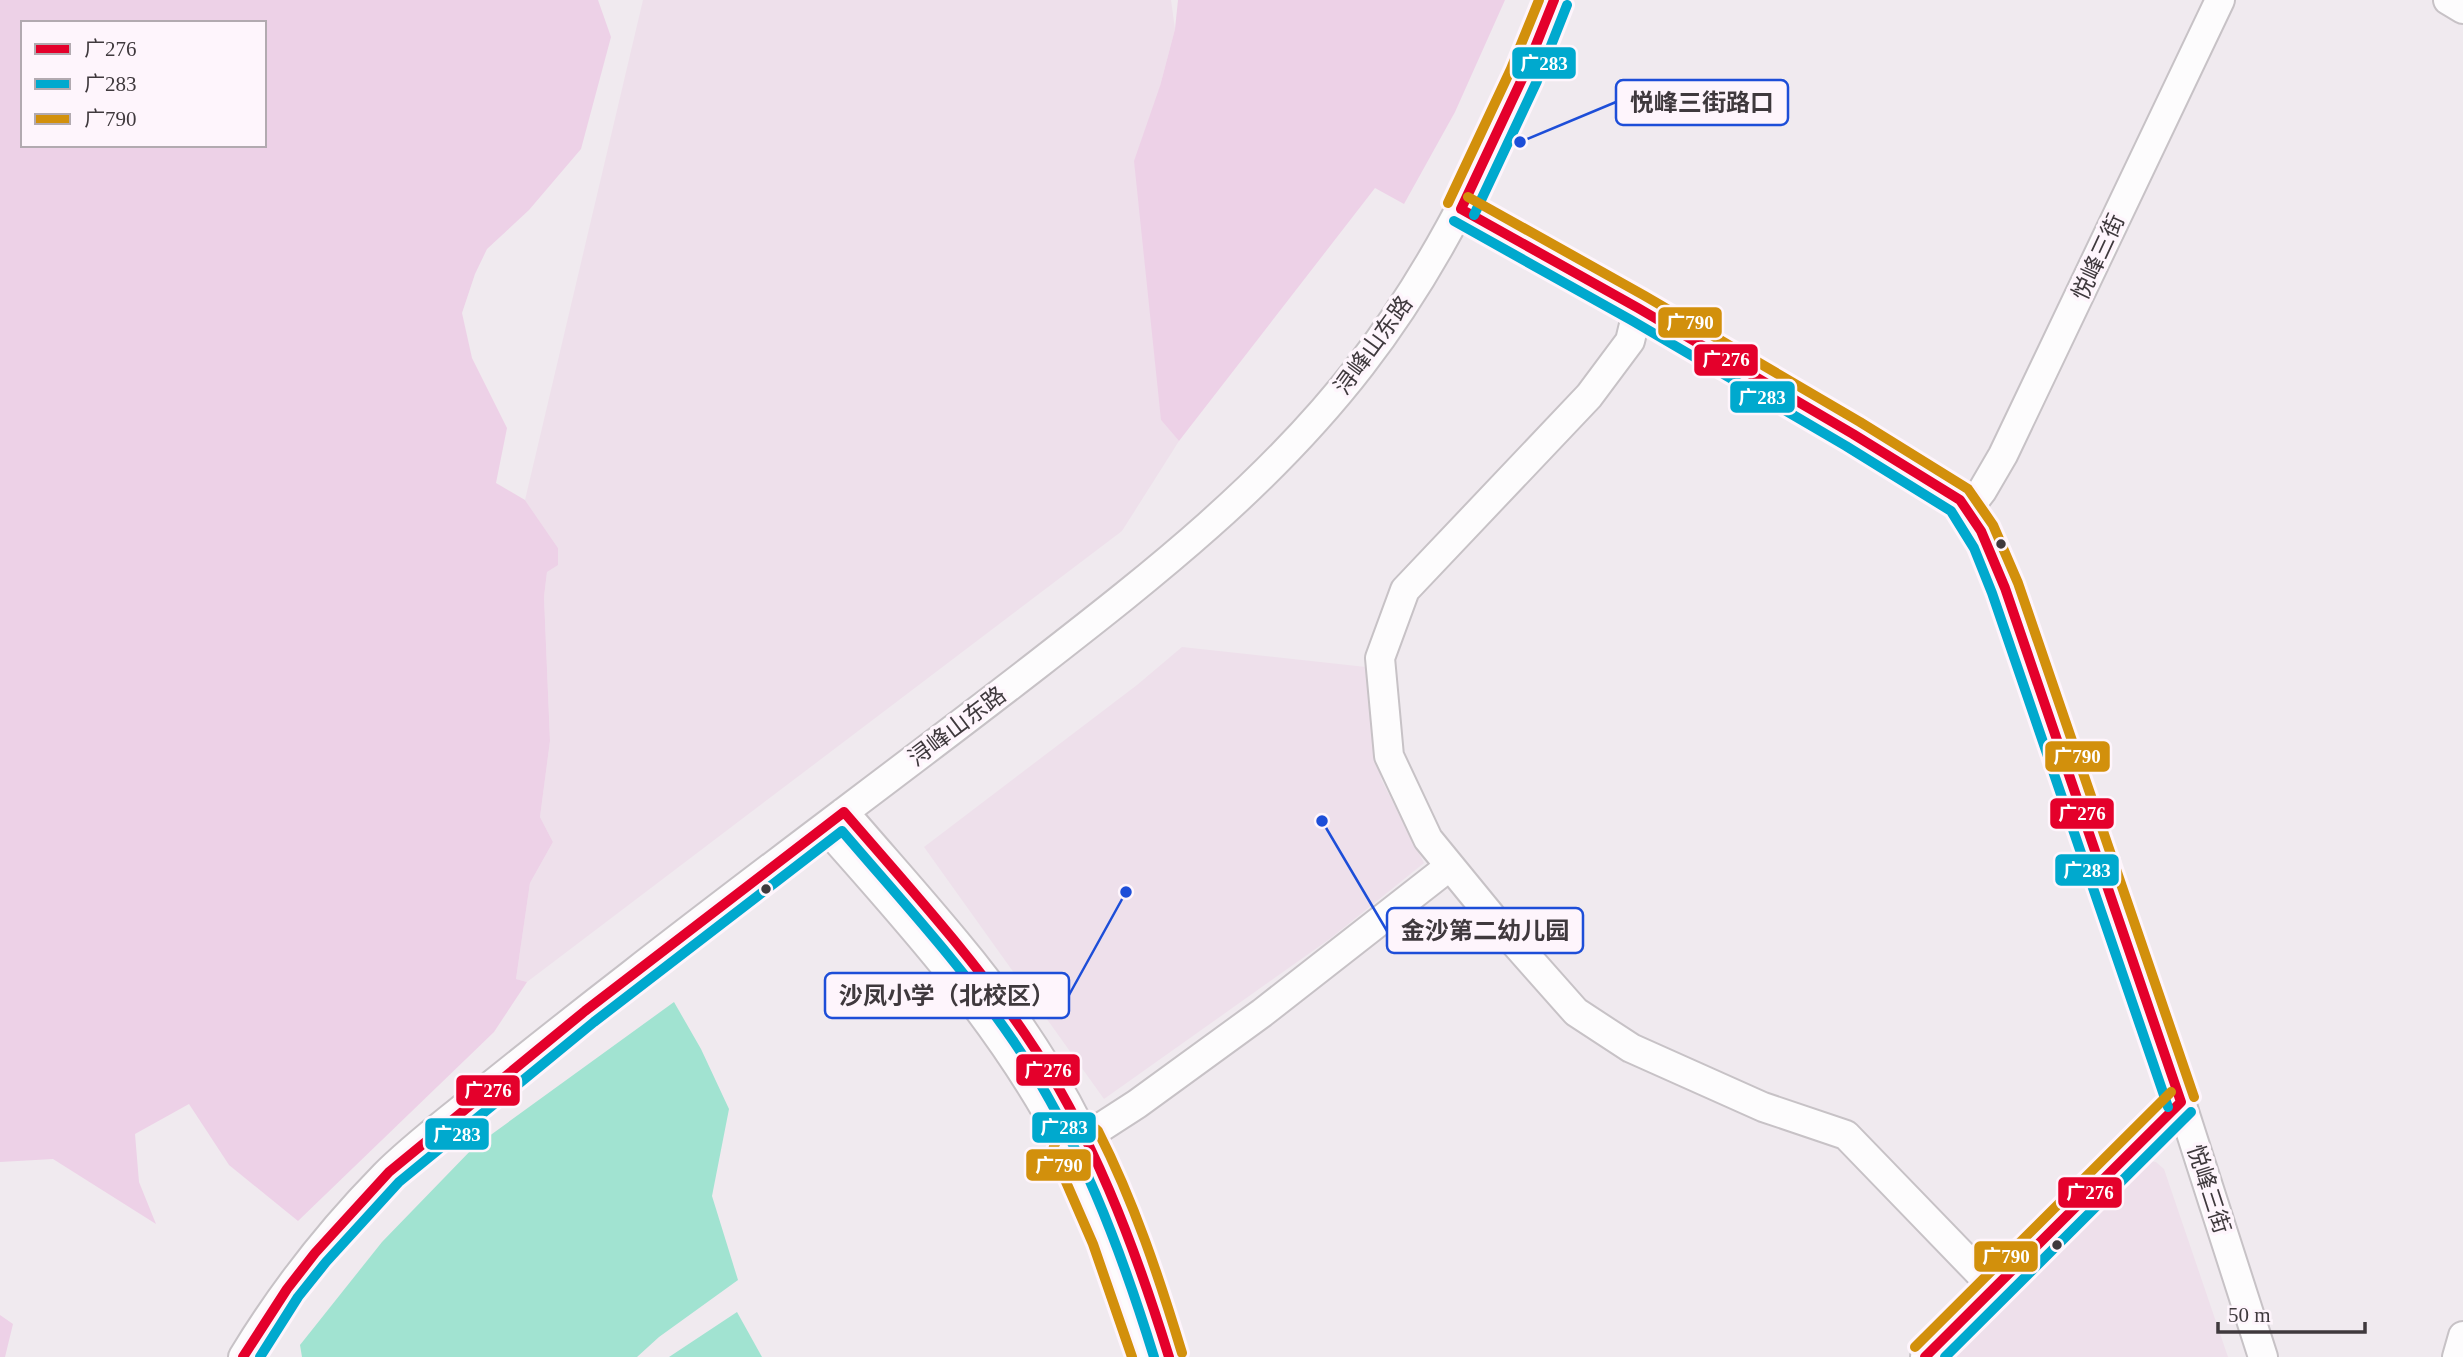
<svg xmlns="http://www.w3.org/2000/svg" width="2463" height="1357" font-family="'Times New Roman','Noto Sans SC',serif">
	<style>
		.built { fill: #eee0eb }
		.green { fill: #edd1e7; fill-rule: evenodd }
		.water { fill: #a1e3d1 }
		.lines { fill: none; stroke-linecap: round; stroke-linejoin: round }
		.minor-casing { stroke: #c7c2c6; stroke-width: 32 }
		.minor { stroke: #fdfcfd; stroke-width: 28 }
		.bus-1-casing { stroke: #fef5fc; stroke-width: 16 }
		.bus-2-casing { stroke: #fef5fc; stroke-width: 16 }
		.bus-3-casing { stroke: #fef5fc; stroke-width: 16 }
		.bus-1 { stroke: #e4002b; stroke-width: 10 }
		.bus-2 { stroke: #00a9ce; stroke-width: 10 }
		.bus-3 { stroke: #d2900c; stroke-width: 10 }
		.bus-dot { fill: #3f393d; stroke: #fef5fc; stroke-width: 2.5 }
		.labels { text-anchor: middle; stroke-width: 7; stroke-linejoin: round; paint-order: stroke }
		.street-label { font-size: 23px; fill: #3f393d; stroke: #fef5fc }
		.leader { fill: none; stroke: #1d4ed8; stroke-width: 2.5 }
		.callout-dot { fill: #1d4ed8; stroke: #fef5fc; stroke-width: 2.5 }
		.callout { fill: #fef5fc; stroke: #1d4ed8; stroke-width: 2.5 }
		.callout-label { font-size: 24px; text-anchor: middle; font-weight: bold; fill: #3f393d }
		.line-badge { stroke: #fef5fc; stroke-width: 2.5 }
		.badge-label { font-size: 19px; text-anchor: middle; font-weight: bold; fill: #fff }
	</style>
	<rect width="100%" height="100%" fill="#f0eaef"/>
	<!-- built -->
	<path class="built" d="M 643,0 L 1171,0 L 1175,29 L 1160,86 L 1161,420 L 1179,441 L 1122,531 L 527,982 L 516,979 L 530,883 L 553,842 L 540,817 L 550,741 L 544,597 L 547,572 L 558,548 L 525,500 Z
		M 1182,647 L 1366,667 L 1381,779 L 1424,863 L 1331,938 L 1104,1099 L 924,847 L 1137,685 Z
		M 2149,1161 L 2156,1162 L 2164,1169 L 2228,1357 L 1935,1357 L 2136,1162 Z"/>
	<!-- green -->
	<path class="green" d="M 0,0 L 598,0 L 611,37 L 581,149 L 529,210 L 487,249 L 475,274 L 462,313 L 472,358 L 507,428 L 496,483 L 525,500 L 558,548 L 558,565 L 547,572 L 544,597 L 550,741 L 540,817 L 553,842 L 530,883 L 516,979 L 527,982 L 494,1032 L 298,1221 L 229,1165 L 189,1104 L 135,1134 L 139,1182 L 156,1224 L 53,1159 L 0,1162 ZM 23,23 L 264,23 L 264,145 L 23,145 Z
		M 1178,0 L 1505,0 L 1455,112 L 1404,204 L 1375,188 L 1179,441 L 1161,420 L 1134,161 L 1160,86 L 1175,29 Z
		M 0,1315 L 13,1324 L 5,1357 L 0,1357 Z"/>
	<!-- water -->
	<path class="water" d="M 674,1002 L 701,1049 L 729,1109 L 712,1196 L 738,1280 L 659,1337 L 637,1357 L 302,1357 L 300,1345 L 382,1242 L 474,1147 Z
		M 737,1312 L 762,1357 L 669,1357 Z"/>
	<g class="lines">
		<defs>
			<path id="minor" d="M 2448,0 L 2463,9
				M 1461,209 L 1638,308 L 1853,434 L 1960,500 C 1982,526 1993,556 2005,588 L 2181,1102 L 2263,1357
				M 1638,308 L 1630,341 L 1589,396 L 1405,590 L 1380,658 L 1389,756 L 1428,839 L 1491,916 L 1576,1012 L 1631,1048 L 1763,1107 L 1846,1135 L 1993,1287
				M 1968,509 L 1982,491 L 2003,455 L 2220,0
				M 844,812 C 915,895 992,976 1048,1070 C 1103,1162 1138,1255 1169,1357
				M 825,827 C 914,927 1006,1029 1067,1149 C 1100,1215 1124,1287 1147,1357
				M 1072,1146 L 1137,1104 L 1262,1013 L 1450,866
				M 243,1357 C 283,1291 331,1230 385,1175 C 412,1148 444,1124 473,1100 C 525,1058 578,1016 631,975 C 765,870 903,769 1037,665 C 1154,574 1270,483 1361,365 C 1446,255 1503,128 1554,0
				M 1925,1357 L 2181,1102
				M 2457,1357 L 2463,1336"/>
		</defs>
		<!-- minor casing -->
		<use href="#minor" class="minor-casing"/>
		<!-- minor -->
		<use href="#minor" class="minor"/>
		<defs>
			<path id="bus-1" d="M 1461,209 L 1638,308 L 1853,434 L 1960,500 L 1981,531 L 2005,588 L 2181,1102
				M 1461,209 L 1524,75 L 1554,0
				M 243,1357 L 287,1289 L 315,1253 L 389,1172 L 585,1011 L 844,812 C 906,884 971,955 1025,1034 C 1092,1132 1134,1244 1169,1357
				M 1925,1357 L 2181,1102"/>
			<path id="bus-2" d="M 1474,215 L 1537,81 L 1567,5
				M 1454,221 L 1631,320 L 1846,446 L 1951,511 L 1974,548 L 1992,593 L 2168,1107
				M 260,1357 L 298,1297 L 326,1262 L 399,1182 L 594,1022 L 842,831 C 901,900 963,967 1014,1042 C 1079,1138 1120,1247 1154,1357
				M 1945,1357 L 2191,1112"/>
			<path id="bus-3" d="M 1468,197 L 1645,296 L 1860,422 L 1968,489 L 1993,525 L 2018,583 L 2194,1097
				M 1448,203 L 1511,69 L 1539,0
				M 1915,1347 L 2171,1092
				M 1132,1357 L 1093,1244 L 1053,1152 C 1053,1134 1084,1117 1098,1131 C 1134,1202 1159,1277 1182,1353"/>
		</defs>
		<!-- bus-1 casing -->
		<use href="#bus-1" class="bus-1-casing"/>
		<!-- bus-2 casing -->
		<use href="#bus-2" class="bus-2-casing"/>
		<!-- bus-3 casing -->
		<use href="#bus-3" class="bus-3-casing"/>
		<!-- bus-1 -->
		<use href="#bus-1" class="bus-1"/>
		<!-- bus-2 -->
		<use href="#bus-2" class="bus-2"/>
		<!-- bus-3 -->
		<use href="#bus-3" class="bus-3"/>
	</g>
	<!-- markers -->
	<g class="bus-dot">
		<circle cx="2001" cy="544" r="6"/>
		<circle cx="766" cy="889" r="6"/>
		<circle cx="2057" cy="1245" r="6"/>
	</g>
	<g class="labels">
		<!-- street labels -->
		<g class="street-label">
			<text transform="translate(2098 257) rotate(-65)" y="8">悦峰三街</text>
			<text transform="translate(1373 345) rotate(-54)" y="8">浔峰山东路</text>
			<text transform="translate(957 726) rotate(-37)" y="8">浔峰山东路</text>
			<text transform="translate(2209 1189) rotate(72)" y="8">悦峰三街</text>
		</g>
	</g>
	<!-- callouts -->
	<path class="leader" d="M1520 142L1616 102M1322 821L1387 931M1126 892L1069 995"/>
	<g class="callout-dot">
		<circle cx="1520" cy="142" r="7"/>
		<circle cx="1322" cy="821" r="7"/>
		<circle cx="1126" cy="892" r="7"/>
	</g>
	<g class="callout">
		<rect x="1616" y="80" width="172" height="45" rx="7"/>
		<rect x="1387" y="908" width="196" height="45" rx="7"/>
		<rect x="825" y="973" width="244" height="45" rx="7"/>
	</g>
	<g class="callout-label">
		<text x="1702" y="111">悦峰三街路口</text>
		<text x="1485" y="939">金沙第二幼儿园</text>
		<text x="947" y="1004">沙凤小学（北校区）</text>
	</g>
	<g class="line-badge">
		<rect x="1511" y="46" width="66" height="34" rx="7" fill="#00a9ce"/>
		<rect x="1657" y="306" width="66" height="33" rx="7" fill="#d2900c"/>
		<rect x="1693" y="343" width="66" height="34" rx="7" fill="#e4002b"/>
		<rect x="1729" y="380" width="67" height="34" rx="7" fill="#00a9ce"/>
		<rect x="2044" y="740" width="67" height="33" rx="7" fill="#d2900c"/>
		<rect x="2049" y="797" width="66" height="33" rx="7" fill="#e4002b"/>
		<rect x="2054" y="853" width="66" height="34" rx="7" fill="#00a9ce"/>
		<rect x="1015" y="1053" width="66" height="34" rx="7" fill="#e4002b"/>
		<rect x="455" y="1074" width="66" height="33" rx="7" fill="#e4002b"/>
		<rect x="1031" y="1111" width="66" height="33" rx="7" fill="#00a9ce"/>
		<rect x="424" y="1117" width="66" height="34" rx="7" fill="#00a9ce"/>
		<rect x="1025" y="1148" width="67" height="34" rx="7" fill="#d2900c"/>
		<rect x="2057" y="1176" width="66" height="33" rx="7" fill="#e4002b"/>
		<rect x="1973" y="1240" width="66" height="33" rx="7" fill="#d2900c"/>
	</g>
	<g class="badge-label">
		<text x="1544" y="70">广283</text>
		<text x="1690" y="329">广790</text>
		<text x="1726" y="366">广276</text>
		<text x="1762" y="404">广283</text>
		<text x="2077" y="763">广790</text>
		<text x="2082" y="820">广276</text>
		<text x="2087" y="877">广283</text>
		<text x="1048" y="1077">广276</text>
		<text x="488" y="1097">广276</text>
		<text x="1064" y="1134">广283</text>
		<text x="457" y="1141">广283</text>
		<text x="1059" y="1172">广790</text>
		<text x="2090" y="1199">广276</text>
		<text x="2006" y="1263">广790</text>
	</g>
	<!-- legend -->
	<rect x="21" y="21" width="245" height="126" fill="#fef5fc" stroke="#b2aab0" stroke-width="2"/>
	<rect x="35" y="44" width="35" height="10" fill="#e4002b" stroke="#b2aab0" stroke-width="2"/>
	<text x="84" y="56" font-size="21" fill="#3f393d">广276</text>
	<rect x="35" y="79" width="35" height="10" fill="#00a9ce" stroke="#b2aab0" stroke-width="2"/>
	<text x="84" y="91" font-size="21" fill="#3f393d">广283</text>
	<rect x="35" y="114" width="35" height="10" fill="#d2900c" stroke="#b2aab0" stroke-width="2"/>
	<text x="84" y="126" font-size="21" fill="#3f393d">广790</text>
	<!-- scale -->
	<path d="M2218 1322v10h147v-10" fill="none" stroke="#3f393d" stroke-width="3.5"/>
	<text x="2228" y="1322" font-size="21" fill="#3f393d" stroke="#fef5fc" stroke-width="5" paint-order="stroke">50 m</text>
</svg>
